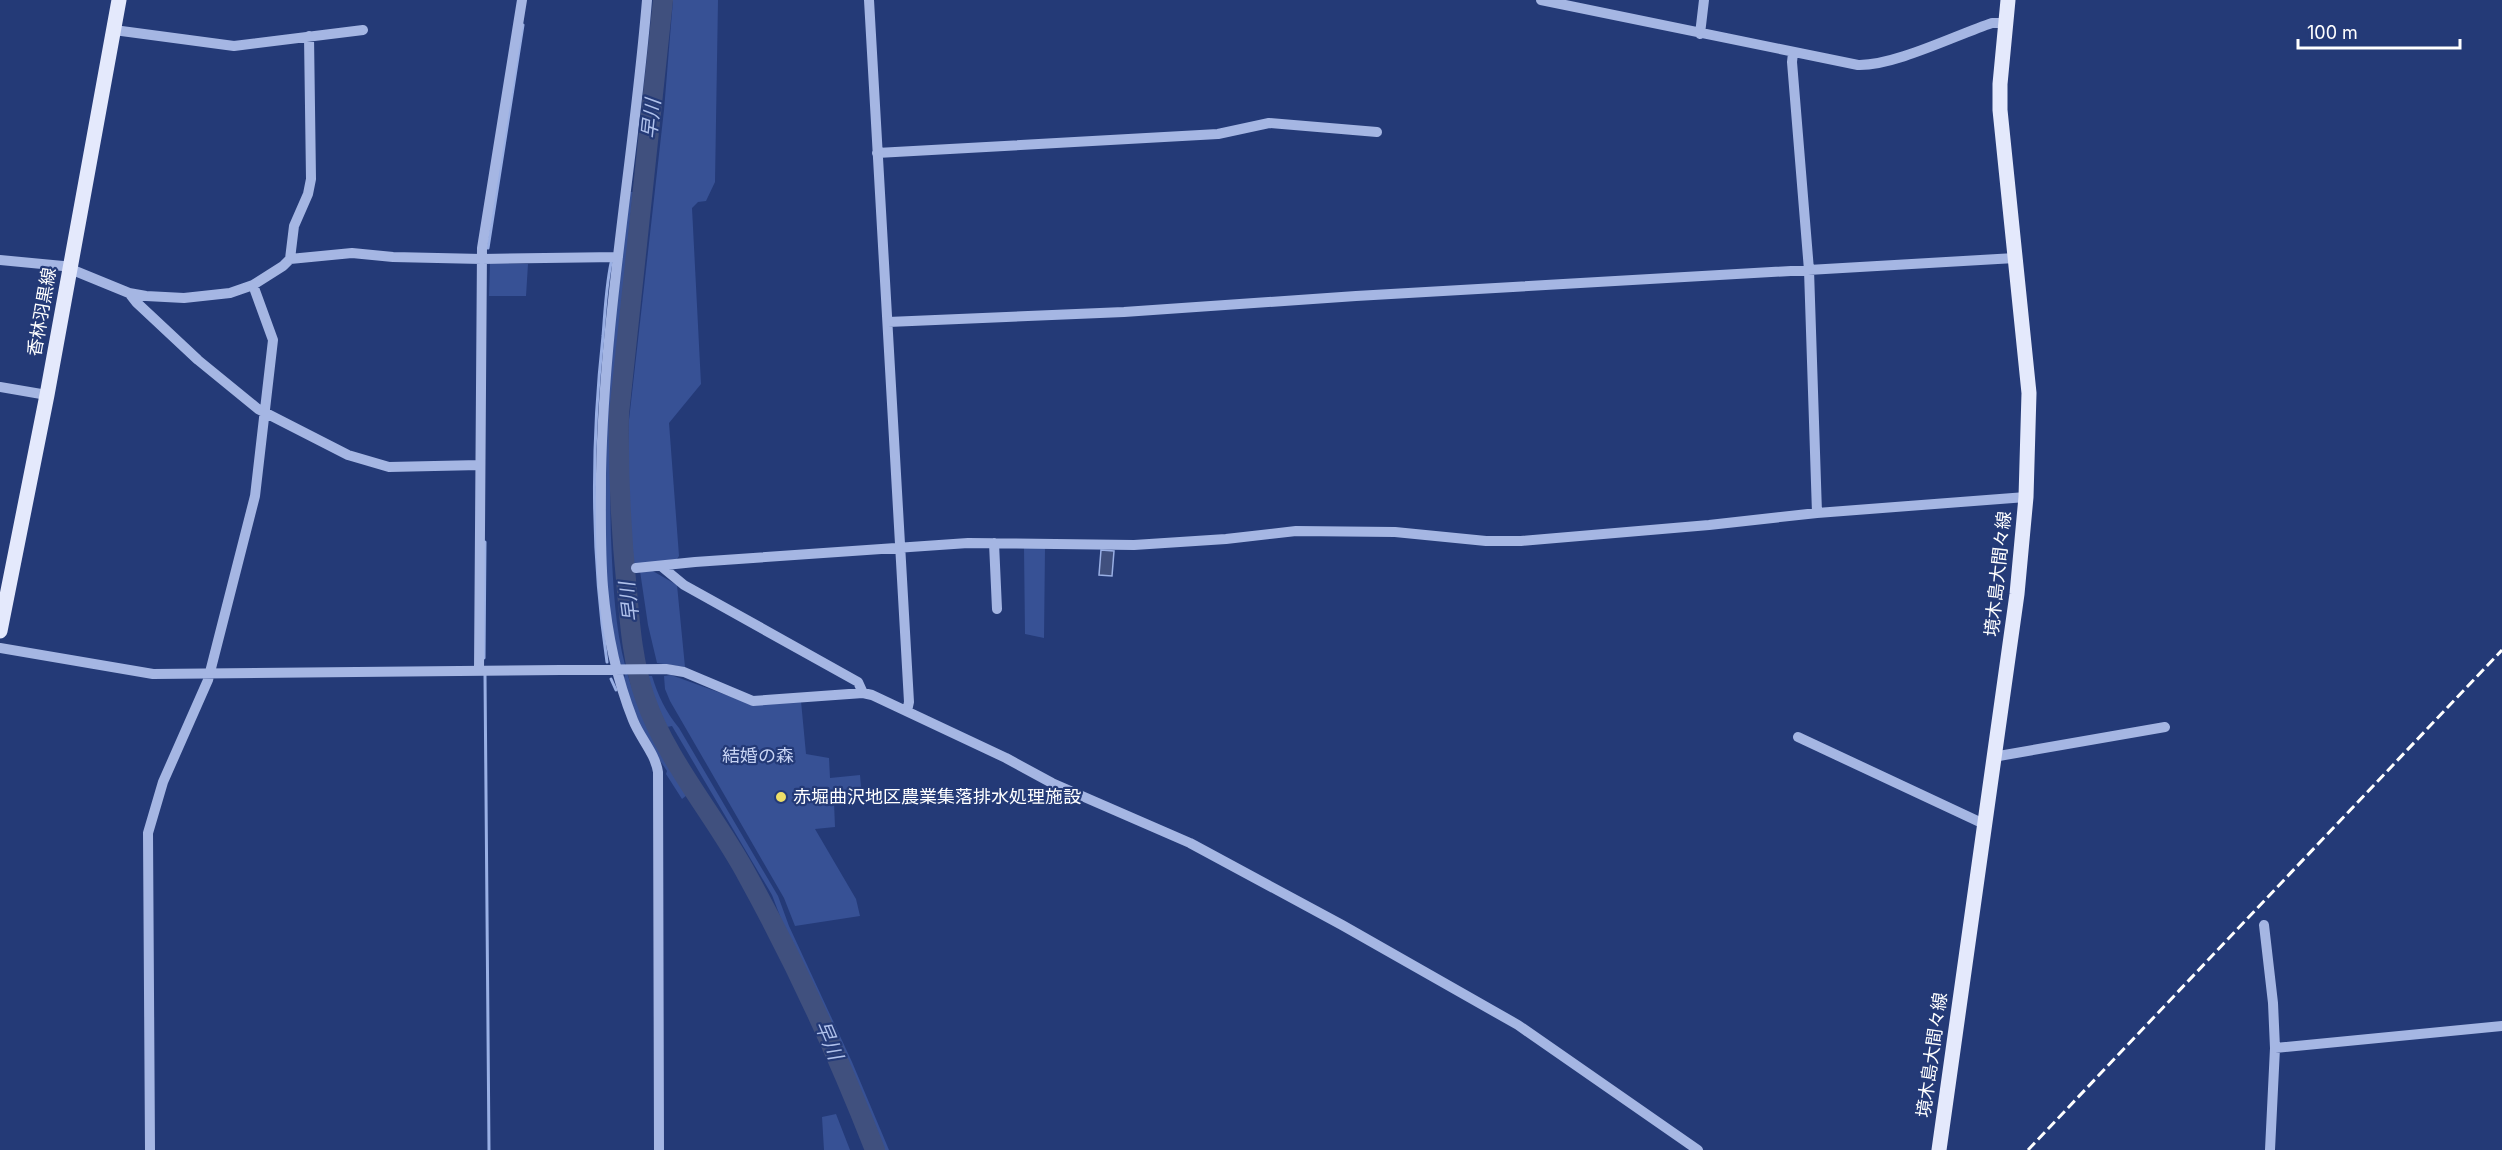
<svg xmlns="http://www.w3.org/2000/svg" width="2502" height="1150" font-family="Inter,'Noto Sans JP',sans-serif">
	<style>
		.green { fill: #375195 }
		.water { fill: #40507e; stroke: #99afe4; stroke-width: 1.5 }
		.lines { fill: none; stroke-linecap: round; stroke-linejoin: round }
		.stream { stroke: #99afe4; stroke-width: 3 }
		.river { stroke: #40507e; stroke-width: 20 }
		.minor { stroke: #a5b6e3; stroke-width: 10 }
		.major { stroke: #e4e9fc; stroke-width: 15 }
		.rail { stroke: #fff; stroke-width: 3; stroke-dasharray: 10 4.5; stroke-linecap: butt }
		.poi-dot { fill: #eede68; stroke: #243a77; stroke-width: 2 }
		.labels { text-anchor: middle; stroke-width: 4.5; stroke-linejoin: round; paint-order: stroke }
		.street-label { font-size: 18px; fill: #fff; stroke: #243a77 }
		.park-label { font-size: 18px; fill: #c7d3f3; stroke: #243a77 }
		.poi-label { font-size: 18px; fill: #fff; stroke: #243a77; text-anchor: start }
		.water-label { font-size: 20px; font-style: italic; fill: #b0c1eb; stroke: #243a77 }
	</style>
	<rect width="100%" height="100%" fill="#243a77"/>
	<!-- green -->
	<path class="green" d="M 673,0 L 718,0 L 715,182 L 706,201 L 698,202 L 692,208 L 701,384 L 669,423 L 679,556 L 677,559 L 633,565 L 627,492 L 629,420 L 664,110 Z
		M 628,192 L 633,192 C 621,315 605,437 612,560 C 614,601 617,643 630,682 C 643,723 665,759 687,795 L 682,799 L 666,774 L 667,771 L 640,731 L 622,679 L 625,676 C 624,667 619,663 617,655 C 610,620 605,583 604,547 C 600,428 615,310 628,192 Z
		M 490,263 L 528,264 L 526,296 L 489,296 Z
		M 1024,548 L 1045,548 L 1044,638 L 1025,634 Z
		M 651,570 L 677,585 L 685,667 L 657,663 L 648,625 L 640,571 Z
		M 671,675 L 754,705 L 801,701 L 806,754 L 829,758 L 830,778 L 860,775 L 862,798 L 834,802 L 835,827 L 815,829 L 856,899 L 860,916 L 795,926 L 784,898 L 670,701 L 665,689 L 664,676 Z
		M 648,676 L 652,676 C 658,696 666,712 679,728 L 778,896 L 789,926 L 852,1062 L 889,1150 L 883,1150 L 808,974 L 788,937 L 772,895 L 672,726 L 667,727 L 654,697 Z
		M 836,1114 L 850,1150 L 824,1150 L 822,1117 Z"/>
	<!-- water -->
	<path class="water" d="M 1101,550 L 1114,551 L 1112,576 L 1099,575 Z"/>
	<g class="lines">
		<!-- stream -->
		<path class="stream" d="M 488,248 L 523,25
			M 484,658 L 485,542
			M 607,662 C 591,554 591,445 603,336 C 605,312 606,287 611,263
			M 485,675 L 489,1150
			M 611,679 L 616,690"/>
		<!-- river -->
		<path class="river" d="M 663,0 L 619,414 C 618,474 621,532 627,591 C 630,626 633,664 645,698 C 666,760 716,817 747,875 C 796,964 838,1055 875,1150"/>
		<!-- minor -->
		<path class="minor" d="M 647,0 C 634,158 604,315 601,474 C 601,512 600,550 603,587 C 607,633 616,677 633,720 C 640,738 655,753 658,772 L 659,1150
			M 869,0 L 909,702 L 907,711
			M 1541,0 L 1858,65 C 1894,66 1956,35 1992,23 L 2005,23
			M 114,30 L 234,46 L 363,30
			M 1700,34 L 1704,0
			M 1793,53 L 1792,62 L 1809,270 L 1817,513
			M 877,153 L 1218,134 L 1269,123 L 1377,132
			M 290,259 L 352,253 L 393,257 L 482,259 L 618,257
			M 0,260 L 63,266 L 129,293 L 146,296 L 184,298 L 230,293 L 253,285 L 283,266 L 290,259 L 294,226 L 308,194 L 311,179 L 309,36
			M 129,293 L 136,302 L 198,360 L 258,409 L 348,455 L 389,467 L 480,465
			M 888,322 L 1124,312 L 1356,296 L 2015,258
			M 0,387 L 47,395
			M 994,543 L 997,609
			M 661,566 L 684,585 L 858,682 L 863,693
			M 636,568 L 695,562 L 968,543 L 1134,545 L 1226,539 L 1296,531 L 1395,532 L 1486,541 L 1521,541 L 1709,525 L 1817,513 L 2026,497
			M 0,648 L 153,674 L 666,669 L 684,672 L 753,701 L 863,693 L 872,695 L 1006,758 L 1052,783 L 1190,843 L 1342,925 L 1518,1025 L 1698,1150
			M 479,671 L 482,248 L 522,0
			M 1798,737 L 1984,824
			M 1993,757 L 2165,727
			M 2264,925 L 2273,1003 L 2275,1048 L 2270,1150
			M 2275,1048 L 2502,1026
			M 150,1150 L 148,833 L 163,782 L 208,680 L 255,496 L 273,340 L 253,285"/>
		<!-- major -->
		<path class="major" d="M 0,631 L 47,395 L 119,0
			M 1939,1150 L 2017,594 L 2026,497 L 2029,393 L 2000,110 L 2000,84 L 2008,0"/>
		<!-- rail -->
		<path class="rail" d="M 2028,1150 L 2502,650"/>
	</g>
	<!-- markers -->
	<circle class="poi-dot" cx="781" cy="797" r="6"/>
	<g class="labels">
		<!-- street labels -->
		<g class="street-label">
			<text transform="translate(42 312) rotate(-80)" y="6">香林羽黒線</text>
			<text transform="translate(1998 574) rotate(-84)" y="6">境木島大間々線</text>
			<text transform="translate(1932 1055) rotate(-82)" y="6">境木島大間々線</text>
		</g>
		<!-- park labels -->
		<g class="park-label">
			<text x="758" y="762">結婚の森</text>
		</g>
		<!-- poi labels -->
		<g class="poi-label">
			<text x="793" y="803">赤堀曲沢地区農業集落排水処理施設</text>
		</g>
		<!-- water labels -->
		<g class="water-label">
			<text transform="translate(651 119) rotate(-84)" y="7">早川</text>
			<text transform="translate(629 602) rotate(-97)" y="7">早川</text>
			<text transform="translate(829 1040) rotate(67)" y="7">早川</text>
		</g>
	</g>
	<!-- scale -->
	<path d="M2298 39v9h162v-9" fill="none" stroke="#ffffff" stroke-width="3"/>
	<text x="2307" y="39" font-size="18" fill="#ffffff" stroke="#243a77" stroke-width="4.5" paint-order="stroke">100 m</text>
</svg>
